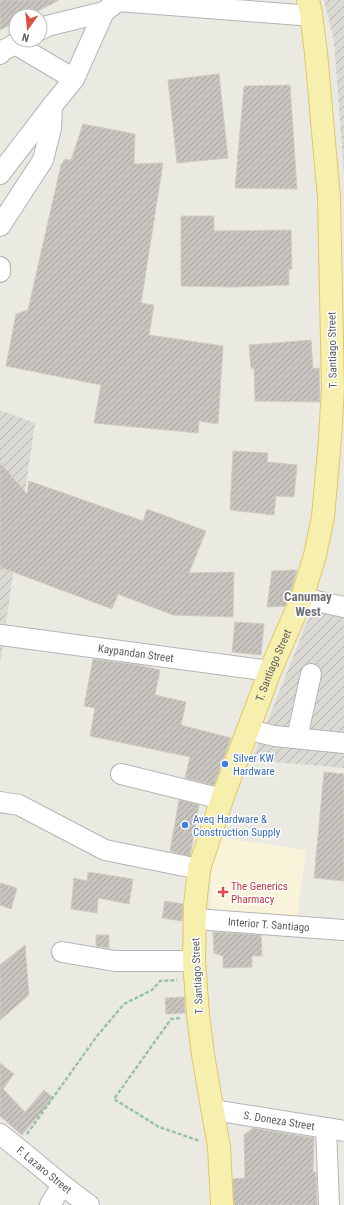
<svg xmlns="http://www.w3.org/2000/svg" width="344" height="1205" font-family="'Roboto Condensed',sans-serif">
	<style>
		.commercial { fill: #f9f4d9 }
		.industrial { fill: url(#industrial-furrows) }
		.building { fill: url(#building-hatch); stroke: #cfccc1 }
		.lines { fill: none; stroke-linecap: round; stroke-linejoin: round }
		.minor-casing { stroke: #b3b4b8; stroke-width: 22 }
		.major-casing { stroke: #e1c766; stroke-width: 24 }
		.path { stroke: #9bc1a8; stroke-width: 2.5; stroke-dasharray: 4 2; stroke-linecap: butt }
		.minor { stroke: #fff; stroke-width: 20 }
		.major { stroke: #f6efad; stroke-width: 22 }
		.shop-dot { fill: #3f7fe0; stroke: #fff; stroke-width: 1.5 }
		.health-dot { fill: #e0444e; stroke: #fff; stroke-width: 1.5 }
		.labels { text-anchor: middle; stroke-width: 3; stroke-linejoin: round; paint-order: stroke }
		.street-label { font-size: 11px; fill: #5a5d61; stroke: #fff }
		.shop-label { font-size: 11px; fill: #366cbe; stroke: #fff; text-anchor: start }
		.health-label { font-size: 11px; fill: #be3a42; stroke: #fff; text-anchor: start }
		.quarter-label { font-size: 13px; font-weight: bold; fill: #6c6f73; stroke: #fff }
	</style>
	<defs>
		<pattern id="industrial-furrows" width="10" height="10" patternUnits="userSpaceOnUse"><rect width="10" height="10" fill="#dad9d4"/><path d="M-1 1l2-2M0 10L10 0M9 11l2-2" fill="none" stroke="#b4b3af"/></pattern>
		<pattern id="building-hatch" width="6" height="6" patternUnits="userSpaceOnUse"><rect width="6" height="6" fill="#c7c4bf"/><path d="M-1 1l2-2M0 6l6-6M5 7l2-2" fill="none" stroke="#a5a29f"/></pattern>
	</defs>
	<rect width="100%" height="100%" fill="#ebeae2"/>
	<!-- commercial -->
	<path class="commercial" d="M 222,838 L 306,850 L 297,918 L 210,911 L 212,864 Z"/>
	<!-- industrial -->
	<path class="industrial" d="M 324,0 L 344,0 L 344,175 L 334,41 Z
		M 0,410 L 35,423 L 0,664 Z
		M 319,611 L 344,617 L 344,768 L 252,760 L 309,617 Z"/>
	<!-- building -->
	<path class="building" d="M 0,0 L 59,0 L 28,16 L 16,16 L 16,22 L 0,30 Z
		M 219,74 L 228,158 L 177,163 L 168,80 Z
		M 290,85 L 297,189 L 235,188 L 244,86 Z
		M 83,124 L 135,134 L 134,164 L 163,163 L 141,303 L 154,305 L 149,335 L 223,346 L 218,424 L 199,421 L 198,433 L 94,423 L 101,385 L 6,366 L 16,314 L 28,310 L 61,165 L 65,159 L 71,160 Z
		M 181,216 L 214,216 L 214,231 L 291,230 L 292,269 L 289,269 L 289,285 L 235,287 L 181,286 Z
		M 311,340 L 313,369 L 319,368 L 320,402 L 255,401 L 254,368 L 251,369 L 249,345 Z
		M 233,451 L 268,453 L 267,462 L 297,465 L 294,497 L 276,496 L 274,515 L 230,510 Z
		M 0,463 L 27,494 L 29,481 L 143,521 L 147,509 L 206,531 L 189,573 L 234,572 L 233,617 L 173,615 L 118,594 L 112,609 L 0,567 Z
		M 297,570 L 290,594 L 285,606 L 267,607 L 272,571 Z
		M 235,622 L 264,624 L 261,655 L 232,652 Z
		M 93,659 L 139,665 L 160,670 L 155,695 L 186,702 L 181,725 L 231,738 L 214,785 L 185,778 L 190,757 L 90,736 L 95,708 L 84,706 Z
		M 324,772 L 344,774 L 344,881 L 314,878 Z
		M 179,800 L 199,805 L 190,856 L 170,851 Z
		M 88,872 L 133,879 L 129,904 L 98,898 L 97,913 L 71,909 L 74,878 L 87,881 Z
		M 0,883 L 17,888 L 11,909 L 0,905 Z
		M 165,901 L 183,904 L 182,921 L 162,918 Z
		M 213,932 L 261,935 L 262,956 L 252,956 L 252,967 L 223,968 L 223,956 L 214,953 Z
		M 96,935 L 109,935 L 109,948 L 96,946 Z
		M 25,945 L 29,995 L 0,1020 L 0,965 Z
		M 184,997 L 185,1013 L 166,1014 L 165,998 Z
		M 0,1063 L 14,1074 L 3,1089 L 25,1112 L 44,1090 L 53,1098 L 22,1135 L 0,1116 Z
		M 253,1128 L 314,1138 L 313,1172 L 316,1172 L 317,1205 L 234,1205 L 233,1179 L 245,1178 L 244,1135 Z"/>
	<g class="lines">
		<defs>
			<g id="minor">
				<path d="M 40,30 L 47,26 L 104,12"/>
				<path d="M 15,44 L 74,79"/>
				<path d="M 0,54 L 2,51 L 23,40"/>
				<path d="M 0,174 L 52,106 L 74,79 L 104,12 L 118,1 L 300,15 L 311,14"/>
				<path d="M 0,226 L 43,160 L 51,128 L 52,106"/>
				<path d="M 0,267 L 0,272"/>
				<path d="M 302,598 L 344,607"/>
				<path id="s1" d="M 1,635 L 270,671"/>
				<path d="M 248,730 L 275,736 L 344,743"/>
				<path d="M 297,738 L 311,674"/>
				<path d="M 121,774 L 222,799"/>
				<path d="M 0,802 L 19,805 L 105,850 L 199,869"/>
				<path id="s2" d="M 195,919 L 344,930"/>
				<path d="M 62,952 L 115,961 L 194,961"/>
				<path id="s3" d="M 214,1110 L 344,1131"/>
				<path d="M 326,1128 L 329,1205"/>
				<path id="s4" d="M 0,1134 C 30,1157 58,1183 89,1205"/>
				<path d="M 50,1205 L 62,1185"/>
			</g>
			<g id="major">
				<path id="s5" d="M 222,1205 L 219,1147 L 203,1055 L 198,1015 L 194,961 L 195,906 L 199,869 L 222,799 L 270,671 L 302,598 L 315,555 L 323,517 L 330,439 L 333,389 L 329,198 L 316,53 L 311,14 L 308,0"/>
			</g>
		</defs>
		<!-- minor casing -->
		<use href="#minor" class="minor-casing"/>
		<!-- major casing -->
		<use href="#major" class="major-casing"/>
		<!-- path -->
		<path class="path" d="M 180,1018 L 171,1019 L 114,1099 L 159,1127 L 200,1141
			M 27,1134 L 97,1036 L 124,1004 L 152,990 L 160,981 L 177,980"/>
		<!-- minor -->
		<use href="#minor" class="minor"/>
		<!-- major -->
		<use href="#major" class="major"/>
	</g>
	<!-- markers -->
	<g class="shop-dot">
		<circle cx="225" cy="764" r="4"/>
		<circle cx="185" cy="825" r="4"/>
	</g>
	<path class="health-dot" d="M221 886h4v4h4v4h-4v4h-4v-4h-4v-4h4z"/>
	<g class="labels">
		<!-- street labels -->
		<g class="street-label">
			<text transform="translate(332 350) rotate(-91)" y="4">T. Santiago Street</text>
			<text dy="4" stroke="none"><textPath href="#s1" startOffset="136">Kaypandan Street</textPath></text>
			<text dy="4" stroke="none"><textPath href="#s5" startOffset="555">T. Santiago Street</textPath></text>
			<text dy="4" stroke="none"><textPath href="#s2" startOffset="74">Interior T. Santiago</textPath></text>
			<text transform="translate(197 976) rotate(-93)" y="4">T. Santiago Street</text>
			<text dy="4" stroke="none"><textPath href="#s3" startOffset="66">S. Doneza Street</textPath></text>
			<text dy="4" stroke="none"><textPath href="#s4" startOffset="57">F. Lazaro Street</textPath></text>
		</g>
		<!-- shop labels -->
		<g class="shop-label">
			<text x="233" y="762">Silver KW<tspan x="233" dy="13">Hardware</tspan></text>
			<text x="193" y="823">Aveq Hardware &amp;<tspan x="193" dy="13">Construction Supply</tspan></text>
		</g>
		<!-- health labels -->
		<g class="health-label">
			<text x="231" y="890">The Generics<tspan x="231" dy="13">Pharmacy</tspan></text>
		</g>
		<!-- quarter labels -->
		<g class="quarter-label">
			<text x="308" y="601">Canumay<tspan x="308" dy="15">West</tspan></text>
		</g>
	</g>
	<!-- north arrow -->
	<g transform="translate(28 28) rotate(195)"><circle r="19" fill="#ffffff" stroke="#bdbec0"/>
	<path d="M0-3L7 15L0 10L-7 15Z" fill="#d5553e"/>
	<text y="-6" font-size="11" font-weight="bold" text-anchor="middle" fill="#5a5d61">N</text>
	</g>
</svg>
